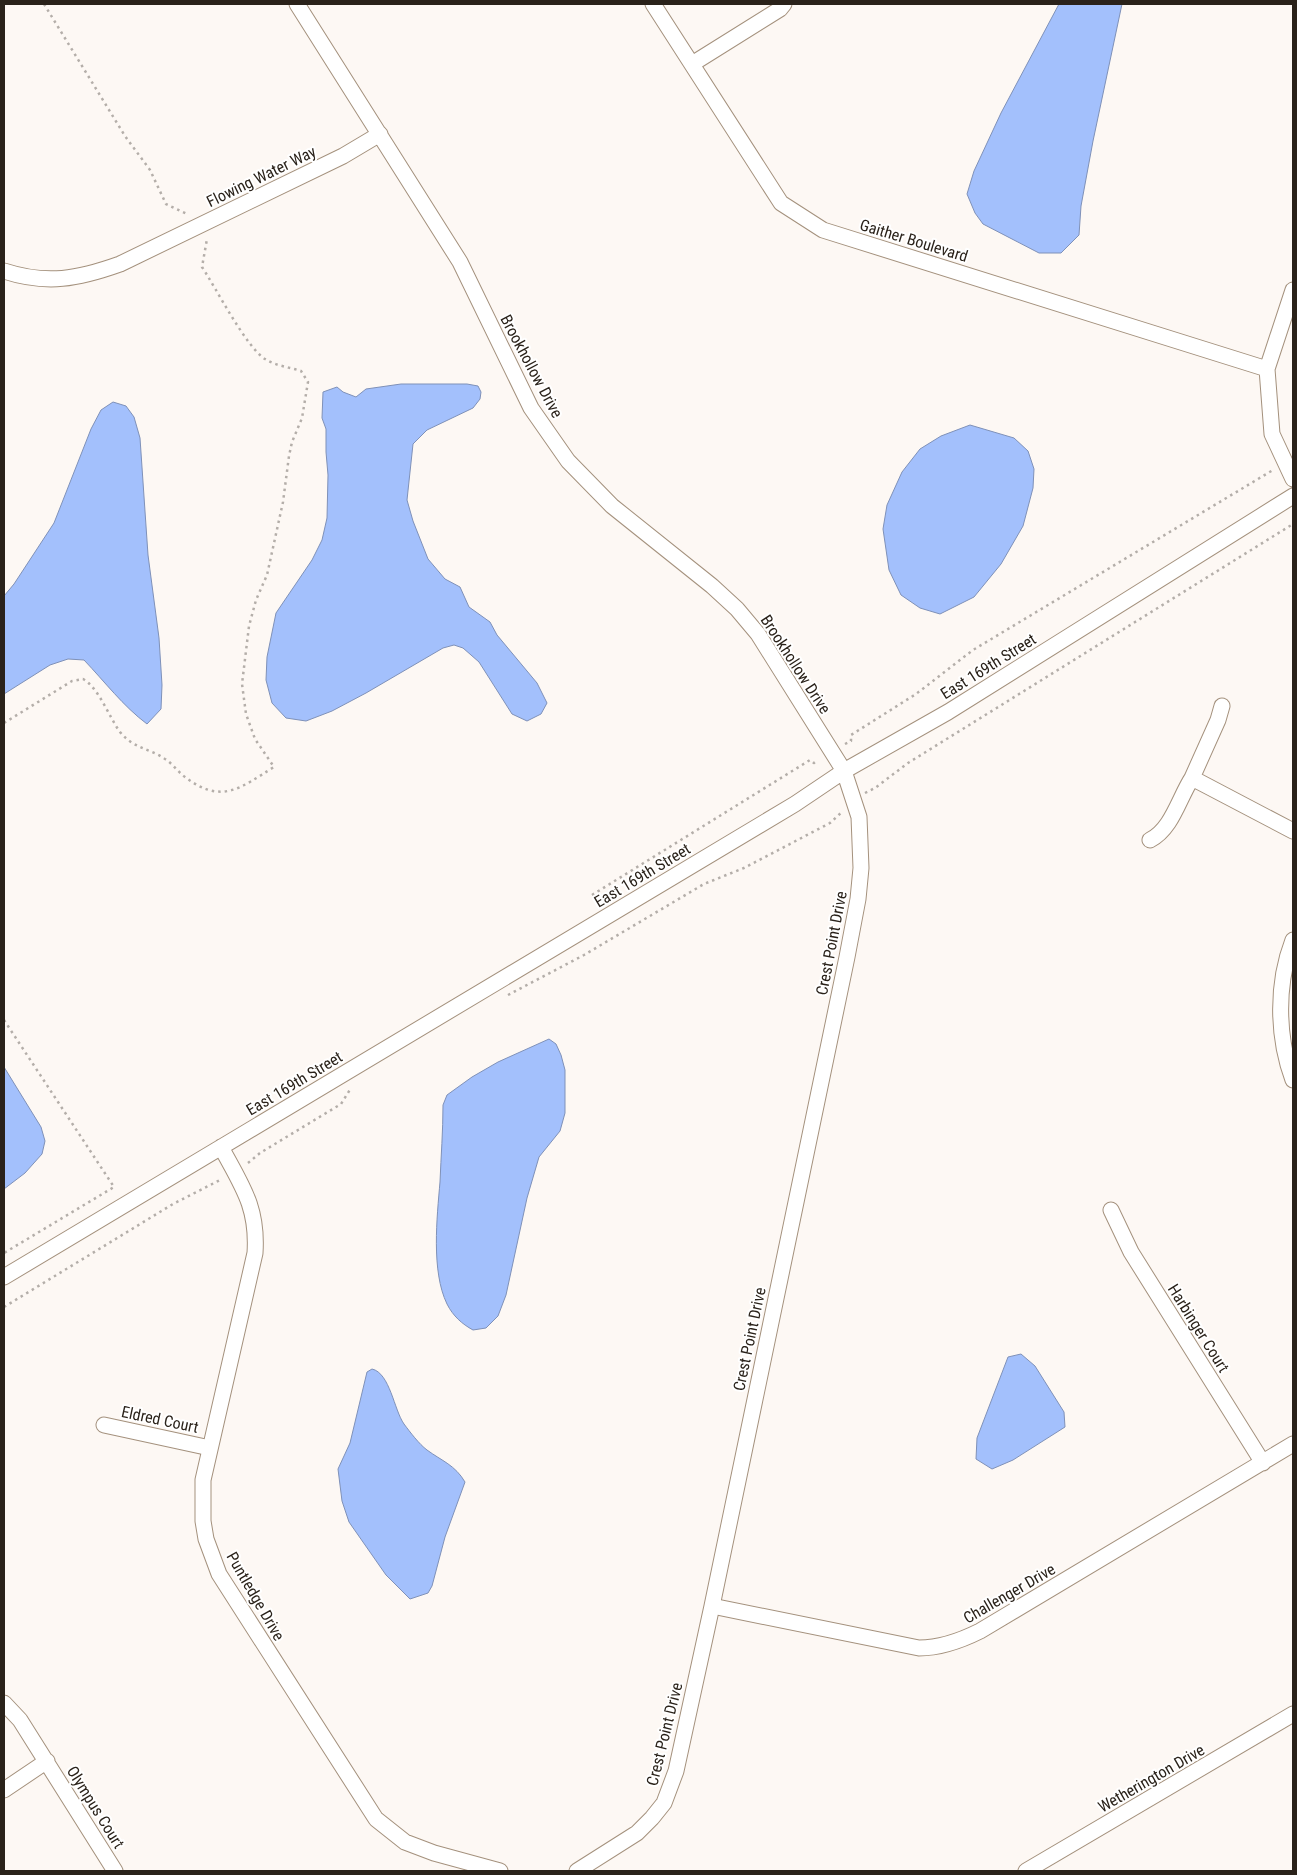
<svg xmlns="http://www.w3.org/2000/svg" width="1297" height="1875" font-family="'Roboto Condensed',sans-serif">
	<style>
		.water { fill: #a3c0fc; stroke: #7f91b8 }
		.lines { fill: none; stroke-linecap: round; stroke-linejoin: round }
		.minor-casing { stroke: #a4917d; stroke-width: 17 }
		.path { stroke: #b4aea9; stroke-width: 2.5; stroke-dasharray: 2.5 4; stroke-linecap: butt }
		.minor { stroke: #fff; stroke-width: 15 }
		.labels { text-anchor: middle; stroke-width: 4; stroke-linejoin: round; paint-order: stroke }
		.street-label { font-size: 16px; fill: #2a221a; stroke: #fff }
	</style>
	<rect width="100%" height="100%" fill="#fdf8f4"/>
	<!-- water -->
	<path class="water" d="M 1059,4 L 1122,4 L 1093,141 L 1081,206 L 1079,235 L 1061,253 L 1039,253 L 983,224 L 975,213 L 967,194 L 974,171 L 1001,113 Z
		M 401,384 L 467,384 L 478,386 L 481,392 L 480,399 L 473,408 L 427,430 L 413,444 L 407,500 L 413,521 L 428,559 L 445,579 L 460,587 L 469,607 L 490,622 L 497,635 L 537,683 L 547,703 L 541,714 L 527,721 L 512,714 L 479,662 L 463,648 L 454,645 L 443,648 L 366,693 L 332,711 L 306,721 L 286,718 L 272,703 L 266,680 L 267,657 L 276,613 L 312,560 L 322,540 L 327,518 L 328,475 L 326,452 L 326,429 L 322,418 L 323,392 L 337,387 L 343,392 L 356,397 L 366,389 Z
		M 113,402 L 126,406 L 134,417 L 140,438 L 148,555 L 159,638 L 162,685 L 161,709 L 147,724 C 123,706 105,682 84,660 L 68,659 L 50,665 L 4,694 L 4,596 L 14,584 L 54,523 L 91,429 L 101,410 Z
		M 970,425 L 1014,438 L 1028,451 L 1034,469 L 1033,488 L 1023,526 L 1001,564 L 974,597 L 940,614 L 920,608 L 901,595 L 889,570 L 883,529 L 887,505 L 902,472 L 920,449 L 941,436 Z
		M 549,1039 L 556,1044 L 561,1055 L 565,1070 L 565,1113 L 560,1131 L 539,1157 L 527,1198 L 506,1295 L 498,1316 L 486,1328 L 473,1330 C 462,1324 453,1316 447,1304 C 431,1271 437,1217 440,1182 C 441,1156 443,1131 443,1105 L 447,1095 L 472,1077 L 498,1062 Z
		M 4,1067 L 41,1127 L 45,1141 L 42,1154 L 25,1173 L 4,1189 Z
		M 1021,1354 L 1035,1366 L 1064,1412 L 1065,1427 L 1013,1460 L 992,1469 L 976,1459 L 977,1438 L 1008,1357 Z
		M 372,1369 C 390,1373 394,1410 404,1424 C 410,1432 419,1444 427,1450 C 442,1461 455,1465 465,1482 L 445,1537 L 432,1586 L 428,1593 L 410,1599 L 386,1575 L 349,1522 L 342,1501 L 338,1469 L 350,1443 L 367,1372 Z"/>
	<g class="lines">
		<defs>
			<path id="minor" d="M 297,4 L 460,262 L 531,408 L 568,461 L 612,506 L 712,586 L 737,609 L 758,634 L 844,771 L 859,817 L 861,868 L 858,899 L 847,957 L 712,1606 L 676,1771 L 664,1803 L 652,1818 L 637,1833 L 577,1871
				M 653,4 L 781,203 L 823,230 L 1267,369
				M 692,64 L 780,9 L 784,4
				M 4,271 C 47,285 78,279 120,264 L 343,156 L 380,134
				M 1293,290 L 1267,369 L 1272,434 L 1293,479
				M 1192,778 L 1218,720 L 1222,706
				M 1150,840 C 1172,829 1179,798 1192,778 L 1293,831
				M 1293,940 C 1276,984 1277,1037 1293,1080
				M 221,1147 C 242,1186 258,1207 255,1253 L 203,1480 L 203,1521 L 206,1539 L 219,1574 L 376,1819 L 405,1842 L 434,1853 L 500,1871
				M 1111,1210 L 1131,1252 L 1263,1463
				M 4,1277 L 795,804 L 844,771 L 948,712 L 1293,496
				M 104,1425 L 210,1448
				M 712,1606 L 919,1648 C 941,1648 960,1641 980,1631 L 1293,1444
				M 4,1703 L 20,1720 L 115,1871
				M 4,1790 L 47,1761
				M 1026,1871 L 1293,1714"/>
		</defs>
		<!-- minor casing -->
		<use href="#minor" class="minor-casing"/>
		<!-- path -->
		<path class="path" d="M 44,4 L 125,136 L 150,170 L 166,204 L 187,214
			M 4,723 L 72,681 L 83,679 C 99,688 109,717 120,732 C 134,749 149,748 165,759 C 173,764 178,772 185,777 C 222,805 240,788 274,767 L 255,739 L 246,714 L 242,684 L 249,626 L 256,600 L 267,575 L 283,502 L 289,456 L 292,442 L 302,418 L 308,382 L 301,371 C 289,367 276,366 265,359 C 246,347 216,288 202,267 L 207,239
			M 845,744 L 851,741 L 851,735 L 916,694 L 973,650 L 1273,470
			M 865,793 L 875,788 L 908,763 L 1293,524
			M 592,895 L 810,760 L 814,763 L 818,760
			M 508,995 L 584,955 L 704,884 L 744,868 L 830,823 L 842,812
			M 4,1020 L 114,1187 L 4,1253
			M 248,1163 L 260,1153 L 341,1104 L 351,1088
			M 4,1307 L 173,1204 L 222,1179"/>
		<!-- minor -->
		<use href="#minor" class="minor"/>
	</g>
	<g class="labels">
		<!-- street labels -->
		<g class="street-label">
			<text transform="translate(261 176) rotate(-26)" y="6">Flowing Water Way</text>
			<text transform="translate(914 240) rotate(17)" y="6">Gaither Boulevard</text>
			<text transform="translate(532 366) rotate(62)" y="6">Brookhollow Drive</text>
			<text transform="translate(796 664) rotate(57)" y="6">Brookhollow Drive</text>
			<text transform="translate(988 666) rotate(-32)" y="6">East 169th Street</text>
			<text transform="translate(642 875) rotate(-31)" y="6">East 169th Street</text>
			<text transform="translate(831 943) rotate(-79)" y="6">Crest Point Drive</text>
			<text transform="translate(294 1083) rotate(-31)" y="6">East 169th Street</text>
			<text transform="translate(1199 1328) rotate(58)" y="6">Harbinger Court</text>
			<text transform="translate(749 1339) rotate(-78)" y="6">Crest Point Drive</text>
			<text transform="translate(160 1419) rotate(12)" y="6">Eldred Court</text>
			<text transform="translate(1009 1593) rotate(-30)" y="6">Challenger Drive</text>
			<text transform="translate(256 1596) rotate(60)" y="6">Puntledge Drive</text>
			<text transform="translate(664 1734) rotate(-76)" y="6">Crest Point Drive</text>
			<text transform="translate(1151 1778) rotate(-30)" y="6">Wetherington Drive</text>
			<text transform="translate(96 1807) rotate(58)" y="6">Olympus Court</text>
		</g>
	</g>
	<!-- border -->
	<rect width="1297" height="1875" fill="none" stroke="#2a221a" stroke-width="10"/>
</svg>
